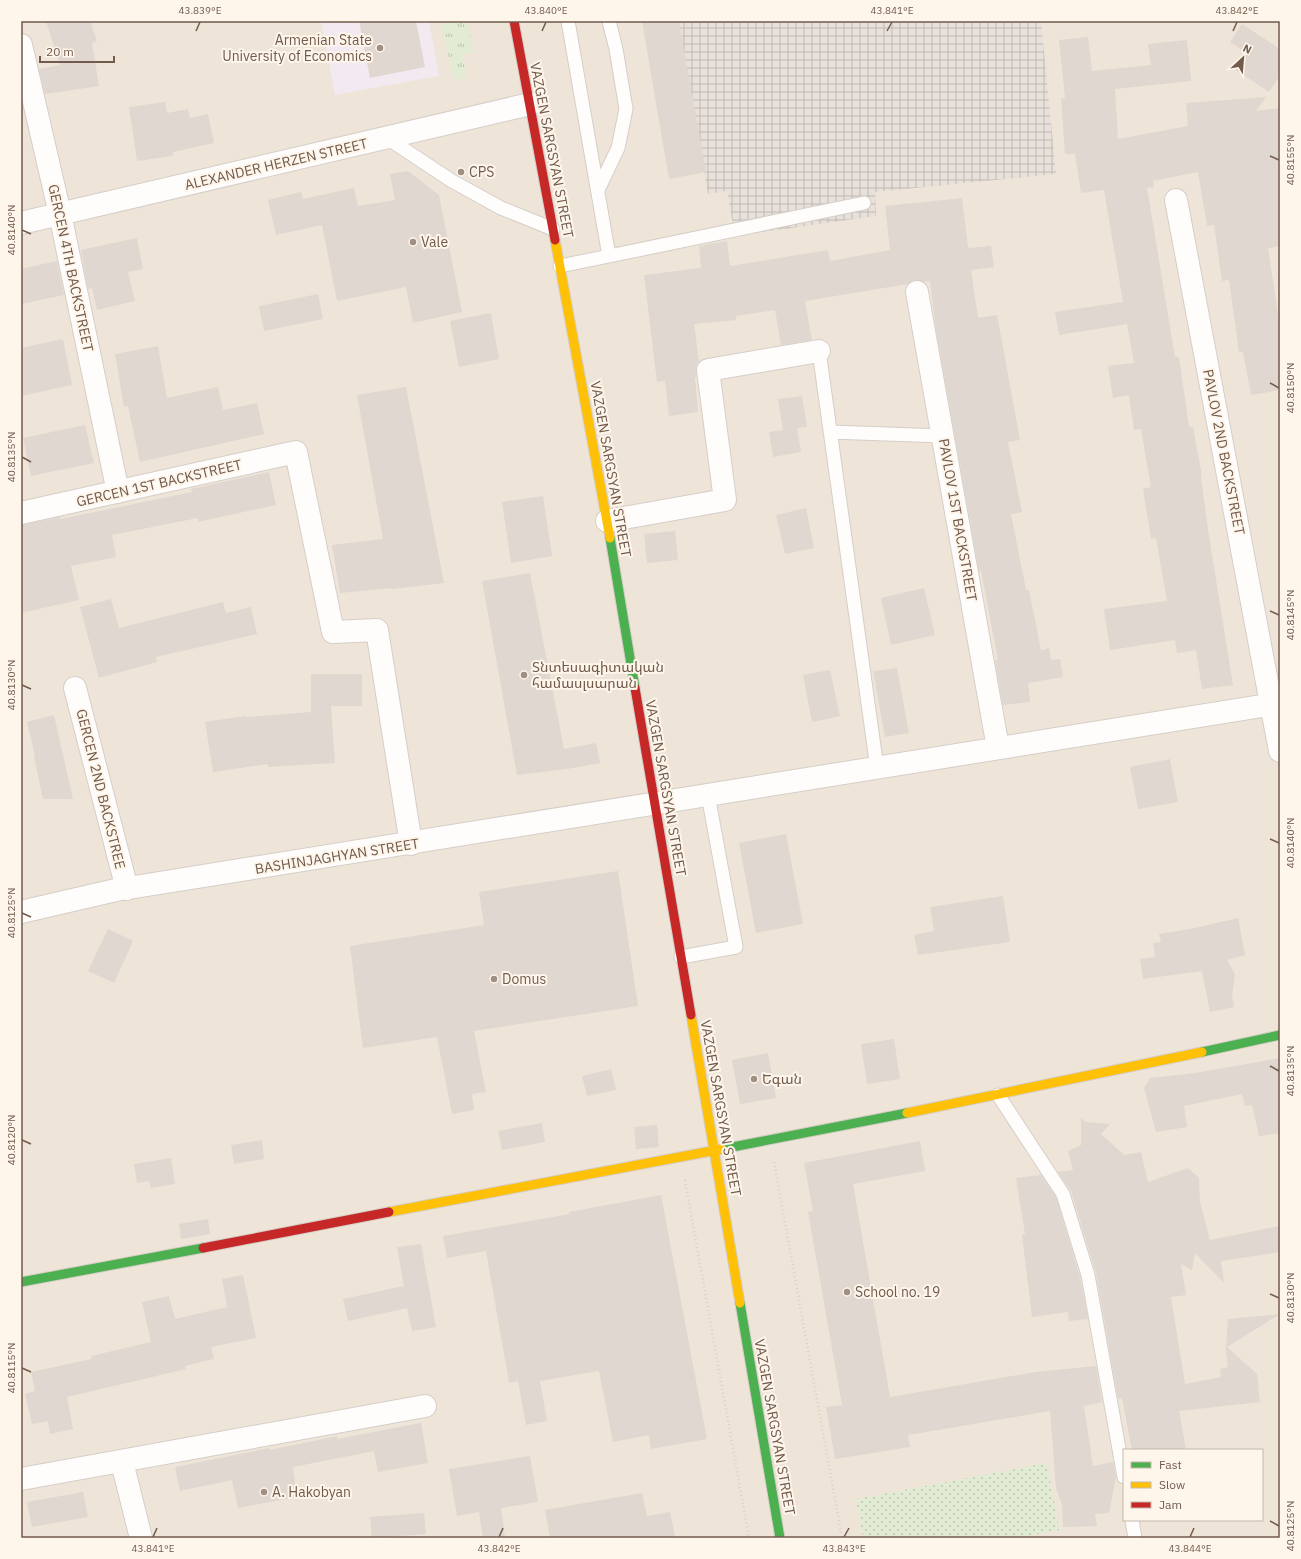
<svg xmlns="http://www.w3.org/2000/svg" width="1301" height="1559" font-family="'IBM Plex Sans','Noto Sans Armenian',sans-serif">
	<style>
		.residential { fill: #efe4d8; fill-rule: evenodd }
		.industrial { fill: url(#industrial-grid) }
		.education { fill: #f2e9f1 }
		.grass { fill: url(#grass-tufts) }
		.park { fill: url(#park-dots) }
		.building { fill: #dfd7d0 }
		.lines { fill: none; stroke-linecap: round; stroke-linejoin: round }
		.lane-casing { stroke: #d5cec8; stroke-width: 15 }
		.street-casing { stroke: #d5cec8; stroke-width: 24 }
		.fast-casing { stroke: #d4cdc6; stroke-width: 11 }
		.slow-casing { stroke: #d4cdc6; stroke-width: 11 }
		.jam-casing { stroke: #d4cdc6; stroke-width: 11 }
		.path { stroke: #d7d0cb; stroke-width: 2.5; stroke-dasharray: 1 3; stroke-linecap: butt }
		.lane { stroke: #fefdfc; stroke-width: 13 }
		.street { stroke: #fefdfc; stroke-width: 22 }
		.fast { stroke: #4caf50; stroke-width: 9 }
		.slow { stroke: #ffc107; stroke-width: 9 }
		.jam { stroke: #c62828; stroke-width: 9 }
		.ticks { fill: none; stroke: #725a4c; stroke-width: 1.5 }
		.poi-dot { fill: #a08f83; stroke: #fef6eb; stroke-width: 1.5 }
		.labels { text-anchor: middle; stroke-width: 4; stroke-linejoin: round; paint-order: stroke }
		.poi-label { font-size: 14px; fill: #725a4c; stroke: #fef6eb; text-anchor: start }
		.street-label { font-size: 14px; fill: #725a4c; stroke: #fef6eb }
		.neatline { fill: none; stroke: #725a4c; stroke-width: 1.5 }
		.ticks-label { font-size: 10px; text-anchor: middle; fill: #725a4c }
	</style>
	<defs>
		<pattern id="industrial-grid" width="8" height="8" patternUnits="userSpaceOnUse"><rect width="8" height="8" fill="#e8e1db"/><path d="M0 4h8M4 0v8" fill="none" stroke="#c0b9b4"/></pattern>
		<pattern id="grass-tufts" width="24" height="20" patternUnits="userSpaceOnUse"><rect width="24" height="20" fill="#e2ecd5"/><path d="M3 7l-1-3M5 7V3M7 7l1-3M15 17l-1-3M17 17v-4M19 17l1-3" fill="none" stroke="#bcc2af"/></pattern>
		<pattern id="park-dots" width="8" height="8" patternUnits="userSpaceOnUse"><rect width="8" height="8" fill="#e2ecd5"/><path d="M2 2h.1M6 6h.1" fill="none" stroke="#bcc2af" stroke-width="1.8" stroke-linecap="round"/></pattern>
	</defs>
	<rect width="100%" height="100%" fill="#f6f1ea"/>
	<!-- residential -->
	<path class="residential" d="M 21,21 L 1280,21 L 1280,1538 L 21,1538 ZM 1124,1450 L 1262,1450 L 1262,1520 L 1124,1520 Z"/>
	<!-- industrial -->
	<path class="industrial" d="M 676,21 L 1041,21 L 1056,174 L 875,192 L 876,216 L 735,236 L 727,191 L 708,194 Z"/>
	<!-- education -->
	<path class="education" d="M 321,21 L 429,21 L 439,76 L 335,95 Z"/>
	<!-- grass -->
	<path class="grass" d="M 455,21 L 467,21 L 474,52 L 462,55 L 467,78 L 454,80 L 441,24 Z"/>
	<!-- park -->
	<path class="park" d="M 1047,1463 L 1059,1530 L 1018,1538 L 863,1538 L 856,1499 Z"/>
	<!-- building -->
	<path class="building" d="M 46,21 L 90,21 L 97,41 L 92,43 L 99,86 L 45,94 L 39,69 L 60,65 Z
		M 359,21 L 416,21 L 425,67 L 370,78 Z
		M 642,21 L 679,21 L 706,172 L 669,179 Z
		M 1242,24 L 1280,49 L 1280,75 L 1269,92 L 1236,70 L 1247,53 L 1230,42 Z
		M 1088,37 L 1092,71 L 1151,65 L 1148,44 L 1187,40 L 1191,81 L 1115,89 L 1118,139 L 1188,126 L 1186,103 L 1266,97 L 1256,111 L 1280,108 L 1280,246 L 1268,248 L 1280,328 L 1280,390 L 1251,395 L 1243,352 L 1239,352 L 1229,280 L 1222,281 L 1214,225 L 1207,226 L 1198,172 L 1153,181 L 1154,187 L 1147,188 L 1175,357 L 1179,357 L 1189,427 L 1193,427 L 1202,476 L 1201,477 L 1208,530 L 1233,685 L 1202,689 L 1196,650 L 1177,653 L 1175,640 L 1110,650 L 1104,609 L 1167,601 L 1156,538 L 1151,539 L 1143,489 L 1151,487 L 1141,429 L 1134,430 L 1129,395 L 1113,398 L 1108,366 L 1134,363 L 1127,324 L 1059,335 L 1055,312 L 1123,302 L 1104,190 L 1081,193 L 1075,154 L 1065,154 L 1061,98 L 1065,98 L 1059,40 Z
		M 165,102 L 167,113 L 188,109 L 190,118 L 208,114 L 214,143 L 173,152 L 173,156 L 137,161 L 129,107 Z
		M 408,171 L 439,195 L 462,312 L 413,323 L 406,287 L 337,301 L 322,225 L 276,235 L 268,200 L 301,192 L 303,199 L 354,188 L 358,206 L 395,200 L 390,174 Z
		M 962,198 L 968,248 L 991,246 L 994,267 L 971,270 L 978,318 L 997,315 L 1020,440 L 1008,442 L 1022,512 L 1011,514 L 1026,590 L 1029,590 L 1041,650 L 1049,648 L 1051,660 L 1060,659 L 1063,677 L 1028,683 L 1030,702 L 1003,705 L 995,660 L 998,660 L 981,571 L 979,571 L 936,329 L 930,281 L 923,282 L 915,280 L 908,284 L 805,301 L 812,340 L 781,345 L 775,310 L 736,316 L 736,320 L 694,324 L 699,362 L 696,366 L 696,378 L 695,378 L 698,412 L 669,416 L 665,381 L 657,382 L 644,275 L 701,268 L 699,246 L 727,241 L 730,266 L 828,250 L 830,261 L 890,250 L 885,206 Z
		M 137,238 L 143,269 L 128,272 L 135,301 L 97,310 L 92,288 L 88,289 L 81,250 Z
		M 57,261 L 64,295 L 21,304 L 21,269 Z
		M 318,294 L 323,319 L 264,331 L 259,306 Z
		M 491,313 L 499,359 L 459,367 L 450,321 Z
		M 63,339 L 72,385 L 21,396 L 21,348 Z
		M 158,346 L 167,398 L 218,387 L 223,410 L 257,403 L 264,434 L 140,462 L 128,406 L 124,407 L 115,354 Z
		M 406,387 L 444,583 L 392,589 L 392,588 L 340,593 L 332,545 L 383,539 L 357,395 Z
		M 802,396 L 807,427 L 797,428 L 801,452 L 773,457 L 769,432 L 783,430 L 778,399 Z
		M 85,425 L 94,463 L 31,476 L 23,438 Z
		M 269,472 L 276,505 L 198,522 L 198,518 L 112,535 L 116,557 L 71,566 L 79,600 L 21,613 L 21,525 L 60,517 L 61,519 L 192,492 L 191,489 Z
		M 543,496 L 552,556 L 511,563 L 502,502 Z
		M 806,508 L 814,548 L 785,554 L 776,515 Z
		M 675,531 L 678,560 L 647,563 L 644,534 Z
		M 530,573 L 564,749 L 596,743 L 600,763 L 567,769 L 517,775 L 482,581 Z
		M 924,588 L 935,635 L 891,645 L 881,598 Z
		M 111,599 L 119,628 L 223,602 L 226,613 L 251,607 L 257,634 L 156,657 L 157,662 L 99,678 L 80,607 Z
		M 897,668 L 909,733 L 885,737 L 873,671 Z
		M 830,670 L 840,716 L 812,722 L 803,675 Z
		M 311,674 L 362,674 L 362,706 L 331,706 L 335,763 L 268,767 L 267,764 L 213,772 L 205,722 L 245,716 L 246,717 L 311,712 Z
		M 54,715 L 60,742 L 73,799 L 43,799 L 34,757 L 35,756 L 27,722 Z
		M 1170,759 L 1178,802 L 1138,809 L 1130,767 Z
		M 786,834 L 803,924 L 756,933 L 739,843 Z
		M 618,871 L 638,1006 L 474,1031 L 486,1092 L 472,1094 L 474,1110 L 452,1114 L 437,1037 L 363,1048 L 350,946 L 484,925 L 479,892 Z
		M 1003,896 L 1010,942 L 918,955 L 914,935 L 934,931 L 930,907 Z
		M 1238,918 L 1245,955 L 1227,960 L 1235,974 L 1232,997 L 1234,1007 L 1210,1012 L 1202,971 L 1143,979 L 1140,959 L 1155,957 L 1153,943 L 1161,942 L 1159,934 L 1195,928 Z
		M 108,929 L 133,941 L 114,983 L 88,971 Z
		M 894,1039 L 900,1079 L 867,1084 L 861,1044 Z
		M 768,1053 L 776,1098 L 740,1104 L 732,1060 Z
		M 1280,1058 L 1280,1133 L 1259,1136 L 1252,1105 L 1245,1106 L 1242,1094 L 1184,1106 L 1187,1127 L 1156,1132 L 1144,1088 L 1150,1078 L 1195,1073 Z
		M 611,1069 L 616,1090 L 587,1096 L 582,1076 Z
		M 1081,1118 L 1086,1122 L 1110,1124 L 1101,1134 L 1124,1155 L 1141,1152 L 1148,1182 L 1188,1168 L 1199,1178 L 1200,1202 L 1210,1240 L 1280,1226 L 1280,1252 L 1221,1261 L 1224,1283 L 1195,1253 L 1192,1270 L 1181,1264 L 1186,1295 L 1171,1297 L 1185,1384 L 1221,1377 L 1220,1369 L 1228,1367 L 1225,1345 L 1226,1347 L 1228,1319 L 1280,1314 L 1227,1347 L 1257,1374 L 1260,1402 L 1179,1411 L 1186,1450 L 1132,1450 L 1122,1398 L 1118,1399 L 1096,1273 L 1071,1191 L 1058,1172 L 1073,1170 L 1068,1151 L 1081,1145 Z
		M 542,1123 L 545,1142 L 502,1150 L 498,1131 Z
		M 657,1125 L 659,1147 L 636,1149 L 634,1127 Z
		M 262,1140 L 264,1159 L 234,1164 L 231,1145 Z
		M 920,1141 L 925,1171 L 853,1184 L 890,1397 L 1036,1372 L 1096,1366 L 1102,1402 L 1084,1406 L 1093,1466 L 1113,1462 L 1116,1477 L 1109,1513 L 1095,1514 L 1097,1526 L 1063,1527 L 1062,1505 L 1056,1488 L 1050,1411 L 908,1435 L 910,1447 L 835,1459 L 826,1407 L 842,1405 L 808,1212 L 813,1211 L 804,1163 Z
		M 171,1158 L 175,1184 L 151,1188 L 149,1181 L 137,1183 L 134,1164 Z
		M 1041,1175 L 1056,1197 L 1080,1277 L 1088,1319 L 1069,1321 L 1068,1312 L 1032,1317 L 1022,1235 L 1025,1234 L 1016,1178 Z
		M 661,1195 L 707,1439 L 651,1449 L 649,1435 L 613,1442 L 599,1371 L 540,1381 L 547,1421 L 526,1425 L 518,1381 L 509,1383 L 486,1251 L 447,1258 L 443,1236 L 570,1214 L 569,1212 Z
		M 208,1219 L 210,1234 L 181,1239 L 179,1224 Z
		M 421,1244 L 436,1327 L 412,1331 L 407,1308 L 348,1321 L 343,1299 L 404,1286 L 397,1247 Z
		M 243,1275 L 256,1338 L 211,1347 L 214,1359 L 185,1366 L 186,1369 L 67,1397 L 73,1429 L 50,1434 L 48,1421 L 32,1424 L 25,1394 L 35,1391 L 31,1372 L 92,1359 L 91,1356 L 151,1342 L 142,1302 L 169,1296 L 175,1319 L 227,1307 L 222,1279 Z
		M 421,1423 L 428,1463 L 378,1472 L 374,1451 L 293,1467 L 297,1497 L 238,1508 L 232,1480 L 180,1491 L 175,1467 L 269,1448 L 270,1450 L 337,1436 L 337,1439 Z
		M 530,1456 L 538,1502 L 501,1508 L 505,1538 L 483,1538 L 479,1512 L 457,1516 L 449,1469 Z
		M 83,1492 L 88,1517 L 32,1527 L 27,1502 Z
		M 642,1493 L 647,1516 L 670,1512 L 675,1536 L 664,1538 L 550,1538 L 545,1510 Z
		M 424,1513 L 426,1534 L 372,1538 L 370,1517 Z"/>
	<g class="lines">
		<defs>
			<path id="lane" d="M 387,138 L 452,181 L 501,208 L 553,229
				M 598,190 L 618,148 L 626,109 L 616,49 L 609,21
				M 609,256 L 864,203
				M 560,266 L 609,256 L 568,21
				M 819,351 L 877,768
				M 830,432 L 943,436
				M 681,957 L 736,947 L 708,795
				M 998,1095 L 1063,1194 L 1088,1275 L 1124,1477
				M 1132,1520 L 1135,1538"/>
			<path id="street" d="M 21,45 L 60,214 L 118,492
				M 1176,200 L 1280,751
				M 21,223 L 530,104
				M 917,292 L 998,748
				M 21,513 L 296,452 L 333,632 L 377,630 L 411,844
				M 607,521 L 725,500 L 708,370 L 819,351
				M 75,688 L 127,889
				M 21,912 L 116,890 L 1280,703
				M 122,1462 L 141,1538
				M 21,1479 L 425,1406"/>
			<path id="fast" d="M 610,538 L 635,688
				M 1202,1052 L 1280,1035
				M 722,1149 L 907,1113
				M 21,1282 L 203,1248
				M 740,1303 L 780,1538"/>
			<path id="slow" d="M 555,240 L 610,538
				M 691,1015 L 740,1303
				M 907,1113 L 1202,1052
				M 389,1212 L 722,1149"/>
			<path id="jam" d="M 514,21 L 555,240
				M 635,688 L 691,1015
				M 203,1248 L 389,1212"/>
		</defs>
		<!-- lane casing -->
		<use href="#lane" class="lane-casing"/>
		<!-- street casing -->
		<use href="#street" class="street-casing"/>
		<!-- fast casing -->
		<use href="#fast" class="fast-casing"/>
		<!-- slow casing -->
		<use href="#slow" class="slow-casing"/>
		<!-- jam casing -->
		<use href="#jam" class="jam-casing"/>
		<!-- path -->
		<path class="path" d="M 774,1162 L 842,1538
			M 685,1180 L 749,1538"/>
		<!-- lane -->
		<use href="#lane" class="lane"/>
		<!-- street -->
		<use href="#street" class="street"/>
		<!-- fast -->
		<use href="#fast" class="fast"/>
		<!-- slow -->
		<use href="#slow" class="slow"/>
		<!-- jam -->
		<use href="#jam" class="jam"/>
	</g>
	<!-- ticks -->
	<path class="ticks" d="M 196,31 L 200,22M 542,31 L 546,22M 887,31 L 892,22M 1233,31 L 1237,22M 1270,156 L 1279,160M 22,230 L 31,234M 1270,383 L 1279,388M 22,457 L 31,462M 1270,611 L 1279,615M 22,685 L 31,689M 1270,839 L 1279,843M 22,913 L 31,917M 1270,1066 L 1279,1071M 22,1140 L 31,1144M 1270,1294 L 1279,1298M 22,1368 L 31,1372M 1270,1521 L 1279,1526M 153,1537 L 157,1528M 499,1537 L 503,1528M 844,1537 L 849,1528M 1190,1537 L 1194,1528"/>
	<!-- markers -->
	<g class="poi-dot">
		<circle cx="380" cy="48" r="4"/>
		<circle cx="461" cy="172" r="4"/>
		<circle cx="413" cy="242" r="4"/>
		<circle cx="524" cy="675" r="4"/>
		<circle cx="494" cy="979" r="4"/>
		<circle cx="754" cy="1079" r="4"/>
		<circle cx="847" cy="1292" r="4"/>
		<circle cx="264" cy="1492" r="4"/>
	</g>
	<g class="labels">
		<!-- poi labels -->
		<g class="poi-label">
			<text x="372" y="45" text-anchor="end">Armenian State<tspan x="372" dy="16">University of Economics</tspan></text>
			<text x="469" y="177">CPS</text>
			<text x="421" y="247">Vale</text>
			<text x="532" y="672">Տնտեսագիտական<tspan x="532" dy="16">համասլսարան</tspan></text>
			<text x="502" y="984">Domus</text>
			<text x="762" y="1084">Եգան</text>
			<text x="855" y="1297">School no. 19</text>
			<text x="272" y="1497">A. Hakobyan</text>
		</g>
		<!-- street labels -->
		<g class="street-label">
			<text transform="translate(552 150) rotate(79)" y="5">VAZGEN SARGSYAN STREET</text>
			<text transform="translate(276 164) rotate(-13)" y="5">ALEXANDER HERZEN STREET</text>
			<text transform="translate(71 268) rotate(78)" y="5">GERCEN 4TH BACKSTREET</text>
			<text transform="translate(1224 452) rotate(79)" y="5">PAVLOV 2ND BACKSTREET</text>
			<text transform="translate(611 469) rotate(80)" y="5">VAZGEN SARGSYAN STREET</text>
			<text transform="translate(159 483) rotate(-13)" y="5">GERCEN 1ST BACKSTREET</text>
			<text transform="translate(958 520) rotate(80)" y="5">PAVLOV 1ST BACKSTREET</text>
			<text transform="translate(666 788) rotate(80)" y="5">VAZGEN SARGSYAN STREET</text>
			<text transform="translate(101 789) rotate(76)" y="5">GERCEN 2ND BACKSTREE</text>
			<text transform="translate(337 856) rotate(-9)" y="5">BASHINJAGHYAN STREET</text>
			<text transform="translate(721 1108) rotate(80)" y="5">VAZGEN SARGSYAN STREET</text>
			<text transform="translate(775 1427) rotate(80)" y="5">VAZGEN SARGSYAN STREET</text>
		</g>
	</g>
	<!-- border -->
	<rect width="1301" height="1559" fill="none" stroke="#fef6eb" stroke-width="44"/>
	<!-- legend -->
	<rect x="1123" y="1449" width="140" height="72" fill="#fef6eb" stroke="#c6b8ab"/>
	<rect x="1131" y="1462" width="20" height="6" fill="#4caf50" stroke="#c6b8ab"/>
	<text x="1159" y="1469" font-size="12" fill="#725a4c">Fast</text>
	<rect x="1131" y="1482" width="20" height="6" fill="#ffc107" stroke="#c6b8ab"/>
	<text x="1159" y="1489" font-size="12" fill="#725a4c">Slow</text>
	<rect x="1131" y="1502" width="20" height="6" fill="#c62828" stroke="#c6b8ab"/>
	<text x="1159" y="1509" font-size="12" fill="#725a4c">Jam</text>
	<!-- north arrow -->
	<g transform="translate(1243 58) rotate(26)" stroke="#fef6eb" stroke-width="3" paint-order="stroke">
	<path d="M0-3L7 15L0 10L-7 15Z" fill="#725a4c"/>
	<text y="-6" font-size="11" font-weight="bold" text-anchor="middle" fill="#725a4c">N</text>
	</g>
	<!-- scale -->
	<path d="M40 56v6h74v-6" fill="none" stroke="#725a4c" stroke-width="2"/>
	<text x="46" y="56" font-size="12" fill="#725a4c" stroke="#fef6eb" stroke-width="3" paint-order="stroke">20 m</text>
	<rect x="22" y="22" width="1257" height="1515" class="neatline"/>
	<g class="ticks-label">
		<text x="200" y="14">43.839°E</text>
		<text x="546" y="14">43.840°E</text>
		<text x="892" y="14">43.841°E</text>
		<text x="1237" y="14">43.842°E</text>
		<text transform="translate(1290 160) rotate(-90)" y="4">40.8155°N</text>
		<text transform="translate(11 230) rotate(-90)" y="4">40.8140°N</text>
		<text transform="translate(1290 388) rotate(-90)" y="4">40.8150°N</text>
		<text transform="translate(11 457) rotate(-90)" y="4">40.8135°N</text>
		<text transform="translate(1290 615) rotate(-90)" y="4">40.8145°N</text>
		<text transform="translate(11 685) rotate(-90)" y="4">40.8130°N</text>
		<text transform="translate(1290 843) rotate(-90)" y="4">40.8140°N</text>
		<text transform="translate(11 913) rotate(-90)" y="4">40.8125°N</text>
		<text transform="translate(1290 1071) rotate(-90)" y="4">40.8135°N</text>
		<text transform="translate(11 1140) rotate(-90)" y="4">40.8120°N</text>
		<text transform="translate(1290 1298) rotate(-90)" y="4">40.8130°N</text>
		<text transform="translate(11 1368) rotate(-90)" y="4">40.8115°N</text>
		<text transform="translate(1290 1526) rotate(-90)" y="4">40.8125°N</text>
		<text x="153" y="1552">43.841°E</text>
		<text x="499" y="1552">43.842°E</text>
		<text x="844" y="1552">43.843°E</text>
		<text x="1190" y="1552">43.844°E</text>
	</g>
</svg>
